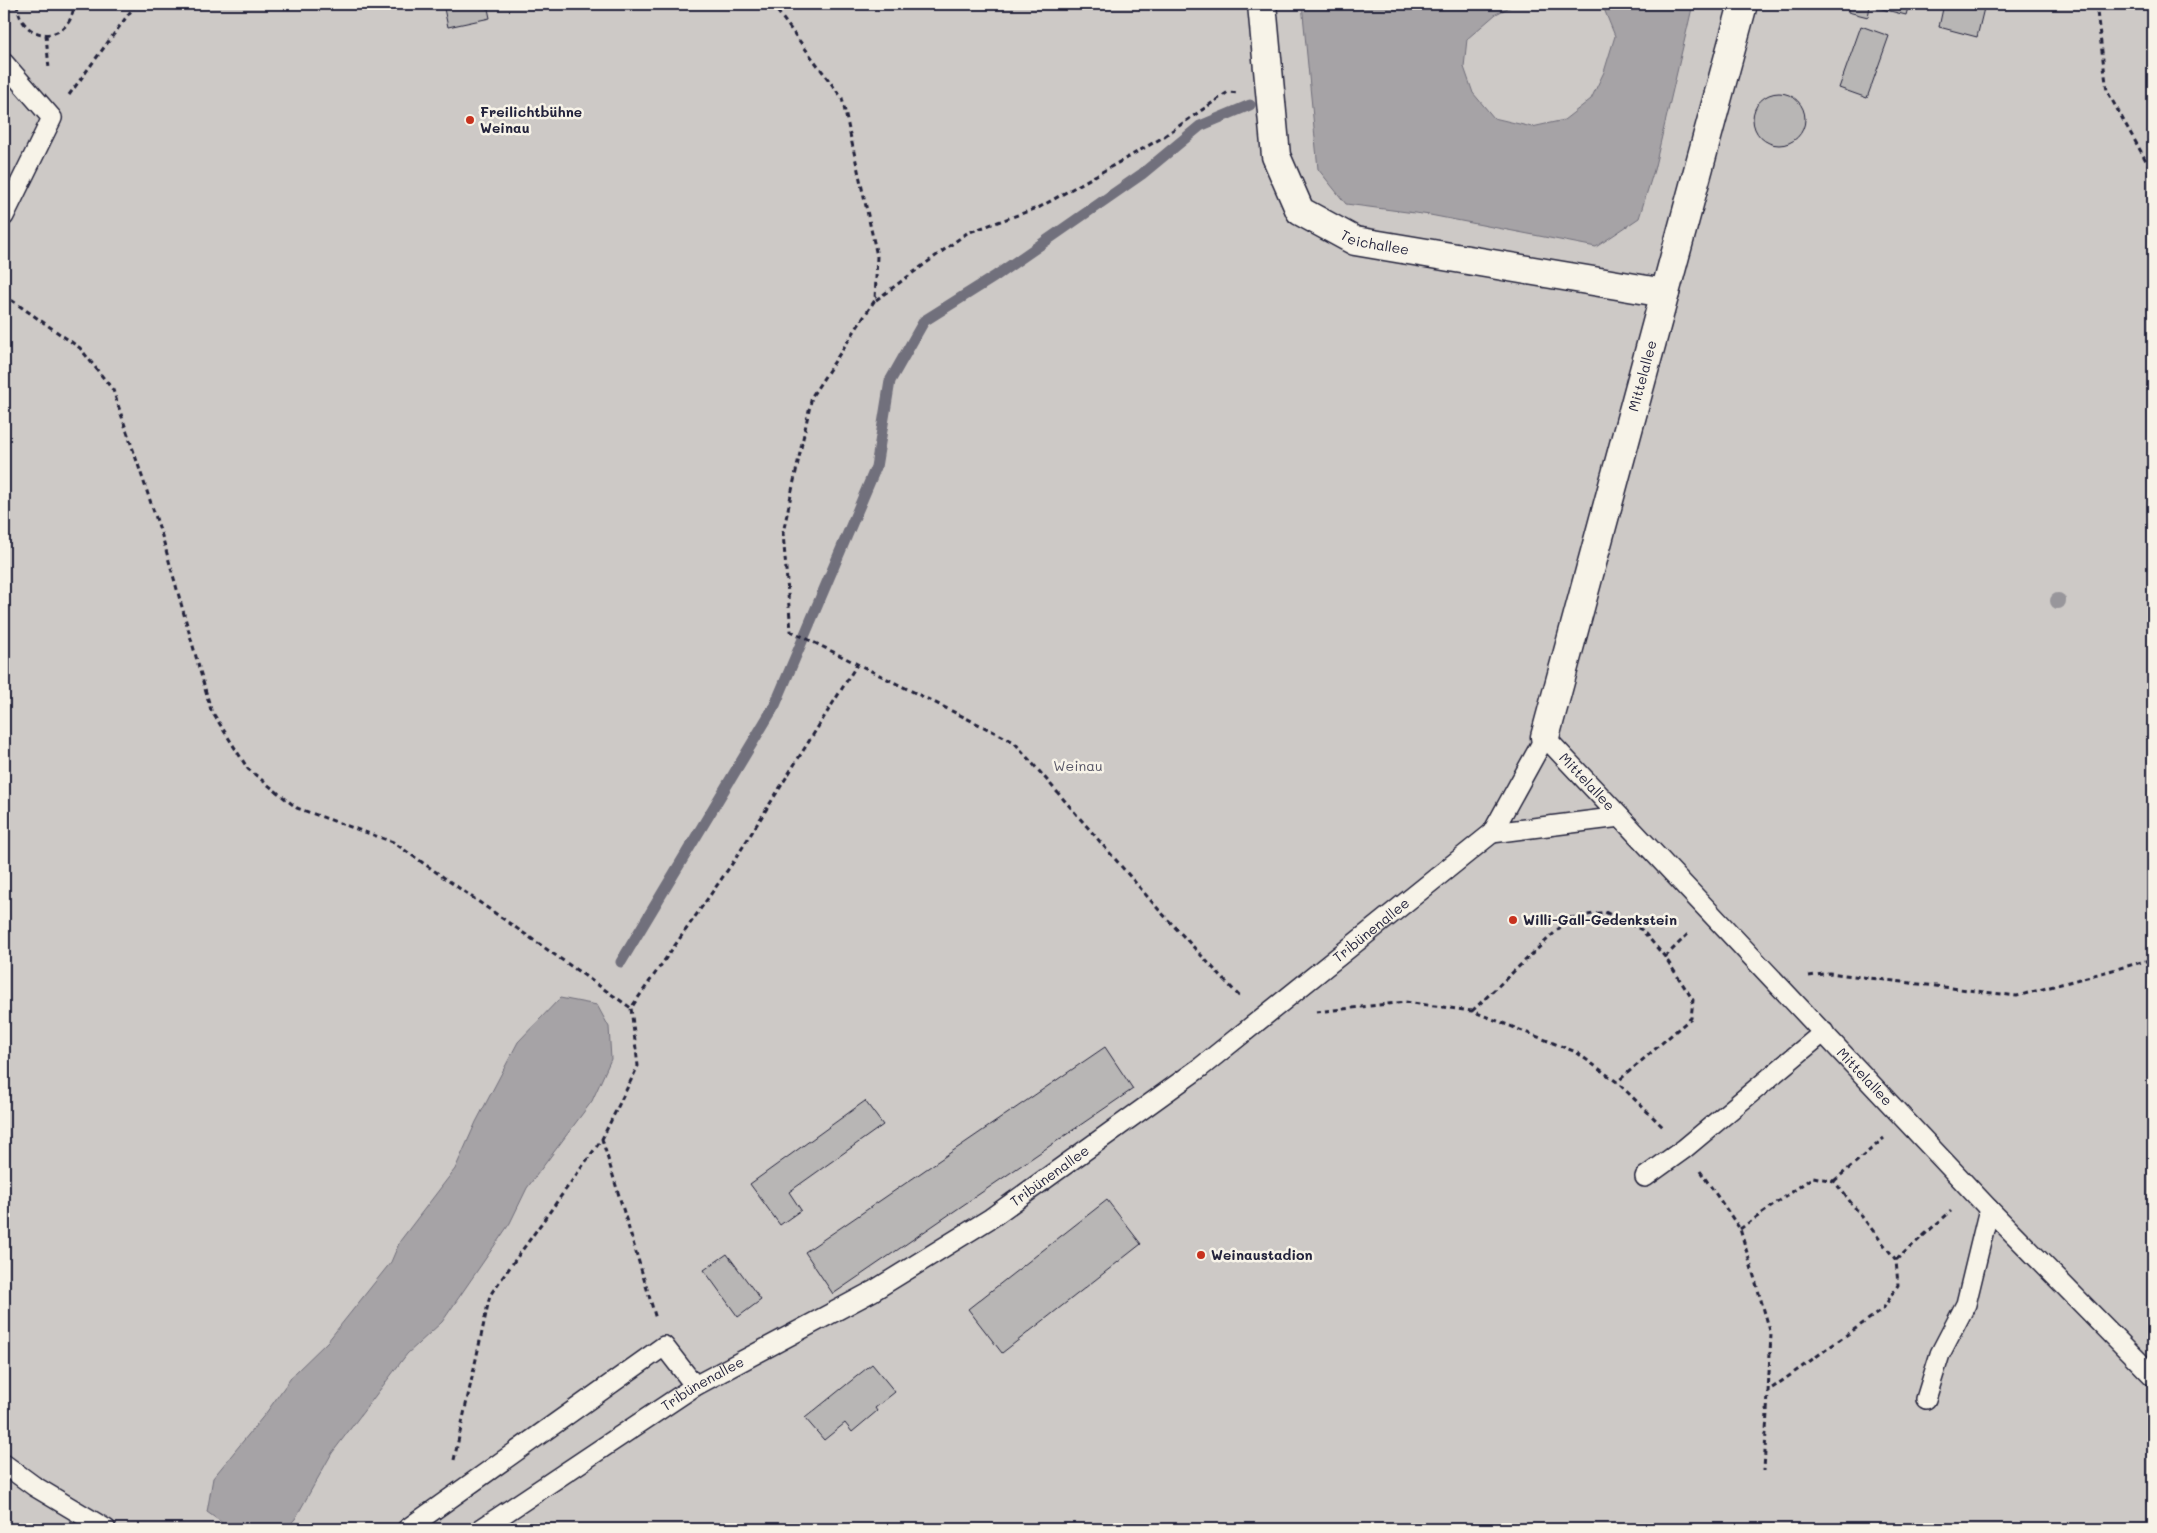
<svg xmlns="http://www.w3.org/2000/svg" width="2157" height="1533" font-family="Mali,sans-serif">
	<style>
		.green { fill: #cdc9c6; stroke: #787680 }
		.water { fill: #a6a3a6; stroke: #716f7b }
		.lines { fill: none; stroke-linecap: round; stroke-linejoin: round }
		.stream { stroke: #716f7b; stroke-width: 11 }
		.building { fill: #b8b6b5; stroke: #22223b }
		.service-casing { stroke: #22223b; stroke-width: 22 }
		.pedestrian-casing { stroke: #22223b; stroke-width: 31 }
		.path { stroke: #22223b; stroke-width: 3; stroke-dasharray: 5 4; stroke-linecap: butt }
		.service { stroke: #f7f3e8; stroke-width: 19 }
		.pedestrian { stroke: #f7f3e8; stroke-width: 28 }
		.tree { fill: #98969b }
		.poi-dot { fill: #c8321e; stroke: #f7f3e8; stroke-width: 2 }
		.labels { text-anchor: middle; stroke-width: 5; stroke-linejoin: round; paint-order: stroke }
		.poi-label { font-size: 14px; font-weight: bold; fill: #22223b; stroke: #f7f3e8; text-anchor: start }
		.street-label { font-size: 14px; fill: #22223b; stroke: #f7f3e8 }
		.park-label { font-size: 14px; fill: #555465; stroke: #f7f3e8 }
	</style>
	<rect width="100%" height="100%" fill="#eae6de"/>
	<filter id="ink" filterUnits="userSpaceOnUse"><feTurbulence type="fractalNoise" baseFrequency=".02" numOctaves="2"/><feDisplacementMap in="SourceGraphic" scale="10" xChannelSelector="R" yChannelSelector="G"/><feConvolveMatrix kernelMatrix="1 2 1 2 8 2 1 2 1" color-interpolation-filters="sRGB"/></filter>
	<g filter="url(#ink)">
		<!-- green -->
		<path class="green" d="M 4,4 L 2153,4 L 2153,1529 L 4,1529 Z"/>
		<!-- water -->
		<path class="water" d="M 1302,4 L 1516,4 L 1496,14 L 1467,39 L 1464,67 L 1473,93 L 1494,118 L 1532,127 L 1564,120 L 1591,99 L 1604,72 L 1615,36 L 1602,4 L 1693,4 L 1654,170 L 1639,218 L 1596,247 L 1430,215 L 1346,204 L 1318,169 Z
			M 560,998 L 597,1005 L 609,1027 L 611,1059 L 592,1101 L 527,1188 L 510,1223 L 442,1322 L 407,1354 L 332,1453 L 295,1519 L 286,1529 L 231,1529 L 207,1512 L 213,1478 L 266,1413 L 293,1375 L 328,1341 L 391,1262 L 400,1241 L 455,1169 L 476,1122 L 518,1042 Z"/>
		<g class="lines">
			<!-- stream -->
			<path class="stream" d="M 621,962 L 775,705 L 876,467 L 890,381 L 924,321 L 994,277 L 1142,174 L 1200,126 L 1250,105"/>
		</g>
		<!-- building -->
		<path class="building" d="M 443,4 L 487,4 L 490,18 L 448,27 Z
			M 1849,4 L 1909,4 L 1906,15 L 1870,6 L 1868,17 L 1848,12 Z
			M 1944,4 L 1985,4 L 1977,37 L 1939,27 Z
			M 1861,26 L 1889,36 L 1867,98 L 1839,88 Z
			M1753 119a26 26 0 1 1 52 0a26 26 0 1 1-52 0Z
			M 1105,1047 L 1133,1089 L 833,1294 L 805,1252 Z
			M 865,1101 L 883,1125 L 789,1192 L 801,1210 L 780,1225 L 750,1184 Z
			M 1107,1200 L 1141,1244 L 1002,1353 L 968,1309 Z
			M 727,1254 L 761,1300 L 738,1317 L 704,1270 Z
			M 872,1364 L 895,1392 L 875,1408 L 877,1411 L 852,1432 L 845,1423 L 824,1440 L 805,1418 Z"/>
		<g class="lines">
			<defs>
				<g id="service">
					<path d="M 4,63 L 52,118 L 4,216"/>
					<path d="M 1492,833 L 1620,817"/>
					<path d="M 1645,1177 L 1684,1149 L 1824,1032"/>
					<path d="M 1926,1399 L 1940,1354 L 1966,1304 L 1989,1209"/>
					<path d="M 4,1464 L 34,1486 L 106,1529"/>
					<path d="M 407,1529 L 664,1346 L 695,1386"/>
					<path id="s1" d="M 481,1529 L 695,1386 L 873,1291 L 991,1218 L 1201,1067 L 1492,833 L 1545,737 L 1989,1209 L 2153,1376"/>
				</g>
				<g id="pedestrian">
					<path id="s2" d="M 1262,4 L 1276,156 L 1300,211 L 1355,241 L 1665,293"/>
					<path id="s3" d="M 1545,737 L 1743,4"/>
				</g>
			</defs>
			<!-- service casing -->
			<use href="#service" class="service-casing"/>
			<!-- pedestrian casing -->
			<use href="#pedestrian" class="pedestrian-casing"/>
			<!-- path -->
			<path class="path" d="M 17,4 C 21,45 72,44 74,4
				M 772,4 L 842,98 L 877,256 L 875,300 L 812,396 L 783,533 L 791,631 L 1014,742 L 1159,910 L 1241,998
				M 2096,4 L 2107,91 L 2153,173
				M 46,35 L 49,69
				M 69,95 L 136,4
				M 4,295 L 80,348 L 113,390 L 162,536 L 211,710 L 248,769 L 297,808 L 393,842 L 631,1008
				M 876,300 L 967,233 L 1040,207 L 1160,139 L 1228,92 L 1239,93
				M 1665,957 L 1690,932
				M 1809,976 L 1829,973 L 2017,996 L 2153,959
				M 1472,1011 L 1570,918 L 1605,912 L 1642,930 L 1665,957 L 1693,1000 L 1691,1018 L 1617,1082
				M 1316,1012 L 1405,1002 L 1472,1011 L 1576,1052 L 1617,1082 L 1664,1128
				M 602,1139 L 656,1319
				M 1700,1171 L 1740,1229 L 1771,1334 L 1764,1471
				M 1834,1181 L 1884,1138
				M 1740,1229 L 1813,1177 L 1834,1181 L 1896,1260 L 1898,1285 L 1883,1309 L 1768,1391
				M 1896,1260 L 1951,1211
				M 454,1460 L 490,1295 L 602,1139 L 638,1066 L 631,1008 L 734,861 L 858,663"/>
			<!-- service -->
			<use href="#service" class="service"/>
			<!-- pedestrian -->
			<use href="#pedestrian" class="pedestrian"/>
		</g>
		<!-- trees -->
		<circle class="tree" cx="2058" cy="601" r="8"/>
	</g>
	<!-- markers -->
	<g class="poi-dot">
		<circle cx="470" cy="120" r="5"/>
		<circle cx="1513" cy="920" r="5"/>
		<circle cx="1201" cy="1255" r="5"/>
	</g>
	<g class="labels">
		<!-- poi labels -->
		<g class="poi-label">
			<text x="480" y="117">Freilichtbühne<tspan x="480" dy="16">Weinau</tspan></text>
			<text x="1523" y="925">Willi-Gall-Gedenkstein</text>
			<text x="1211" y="1260">Weinaustadion</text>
		</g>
		<!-- street labels -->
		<g class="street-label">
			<text dy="5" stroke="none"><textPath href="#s2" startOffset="295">Teichallee</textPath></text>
			<text dy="5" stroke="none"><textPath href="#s3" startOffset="374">Mittelallee</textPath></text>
			<text dy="5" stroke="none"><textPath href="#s1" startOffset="1401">Mittelallee</textPath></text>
			<text dy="5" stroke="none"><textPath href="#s1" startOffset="1075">Tribünenallee</textPath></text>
			<text dy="5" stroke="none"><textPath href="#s1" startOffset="1806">Mittelallee</textPath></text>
			<text dy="5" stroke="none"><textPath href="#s1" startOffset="670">Tribünenallee</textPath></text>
			<text dy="5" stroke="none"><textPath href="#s1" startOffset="265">Tribünenallee</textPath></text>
		</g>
		<!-- park labels -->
		<g class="park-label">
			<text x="1078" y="771">Weinau</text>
		</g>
	</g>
	<!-- margin -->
	<rect width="2157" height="1533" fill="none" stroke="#f7f3e8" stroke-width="20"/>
	<rect x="10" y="10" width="2137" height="1513" fill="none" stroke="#22223b" stroke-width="2" filter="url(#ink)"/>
</svg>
